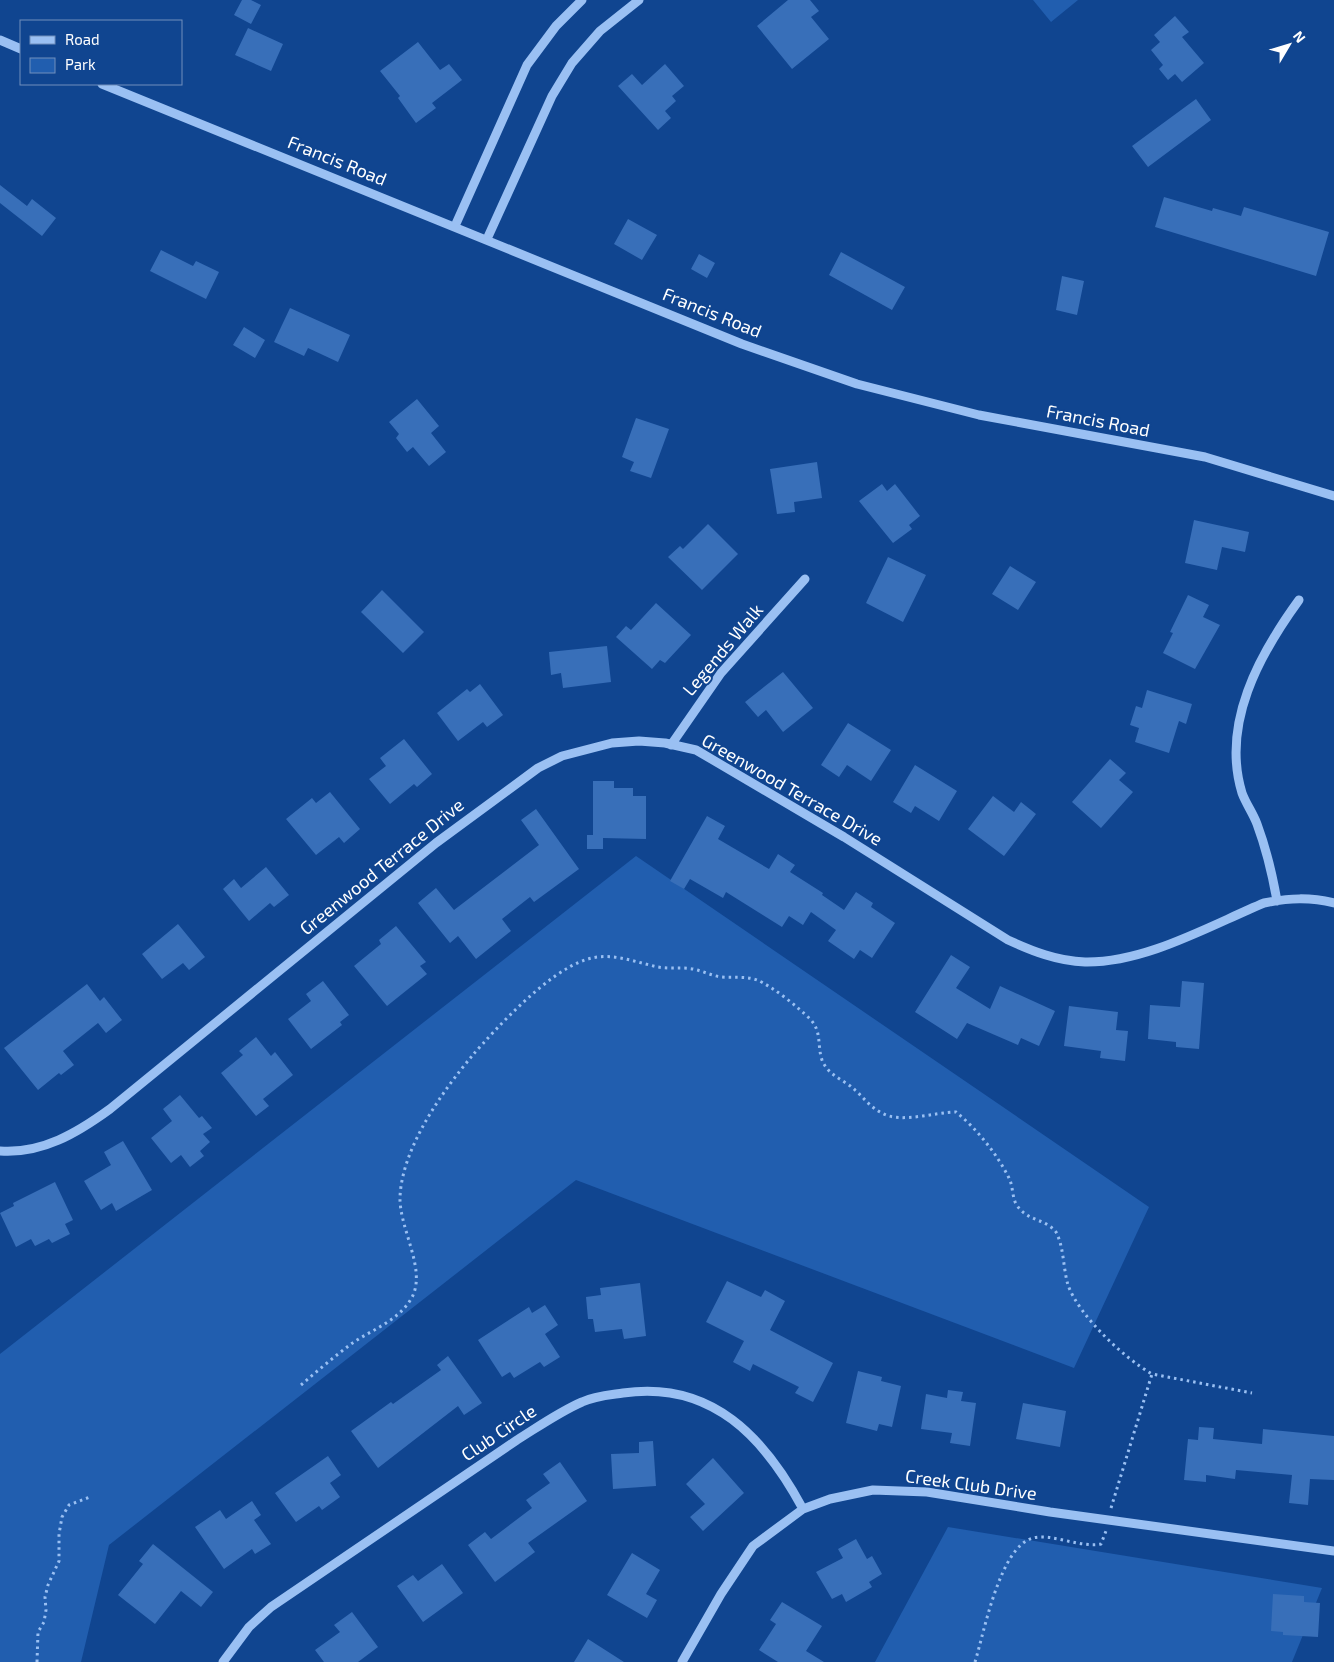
<svg xmlns="http://www.w3.org/2000/svg" width="1334" height="1662" font-family="'Exo 2',sans-serif">
	<style>
		.green { fill: #215eaf }
		.building { fill: #386fb9 }
		.lines { fill: none; stroke-linecap: round; stroke-linejoin: round }
		.path { stroke: #9ac0f3; stroke-width: 3; stroke-dasharray: 2.5 4; stroke-linecap: butt }
		.minor { stroke: #9ac0f3; stroke-width: 9 }
		.labels { text-anchor: middle; stroke-width: 4; stroke-linejoin: round; paint-order: stroke }
		.street-label { font-size: 18px; fill: #fff; stroke: #104590 }
	</style>
	<rect width="100%" height="100%" fill="#104590"/>
	<!-- green -->
	<path class="green" d="M 1033,0 L 1078,0 L 1051,22 Z
		M 636,856 L 1149,1207 L 1074,1368 L 576,1180 L 109,1545 L 81,1662 L 0,1662 L 0,1354 Z
		M 948,1527 L 1322,1588 L 1292,1662 L 875,1662 Z"/>
	<!-- building -->
	<path class="building" d="M 242,0 L 251,0 L 261,5 L 251,24 L 234,15 Z
		M 788,0 L 810,0 L 819,11 L 811,17 L 829,39 L 792,69 L 757,26 Z
		M 1175,16 L 1189,32 L 1182,37 L 1204,63 L 1182,82 L 1175,74 L 1168,80 L 1159,69 L 1163,65 L 1151,50 L 1160,42 L 1154,35 Z
		M 248,28 L 283,44 L 271,71 L 235,55 Z
		M 418,42 L 440,70 L 449,64 L 462,80 L 432,103 L 436,108 L 416,123 L 398,98 L 400,96 L 380,71 Z
		M 665,64 L 684,86 L 672,96 L 676,101 L 665,111 L 671,118 L 658,130 L 618,86 L 632,74 L 642,85 Z
		M 1196,99 L 1211,120 L 1148,167 L 1132,146 Z
		M 0,185 L 27,206 L 32,199 L 56,218 L 42,236 L 0,203 Z
		M 1164,197 L 1212,211 L 1213,208 L 1241,216 L 1244,207 L 1329,232 L 1316,276 L 1155,227 Z
		M 628,219 L 657,235 L 642,260 L 614,244 Z
		M 161,250 L 193,266 L 196,261 L 219,272 L 206,299 L 150,271 Z
		M 841,252 L 905,287 L 892,310 L 829,275 Z
		M 699,254 L 715,263 L 707,278 L 691,269 Z
		M 1062,276 L 1084,281 L 1077,315 L 1056,310 Z
		M 290,308 L 350,335 L 338,362 L 308,348 L 304,356 L 274,342 Z
		M 244,327 L 265,340 L 255,358 L 233,345 Z
		M 417,399 L 439,426 L 431,433 L 446,452 L 429,466 L 413,447 L 407,452 L 396,438 L 399,434 L 389,422 Z
		M 636,418 L 669,429 L 651,478 L 630,471 L 634,462 L 622,457 Z
		M 817,462 L 822,498 L 794,502 L 795,512 L 777,514 L 770,469 Z
		M 882,484 L 887,491 L 895,484 L 920,516 L 909,525 L 912,529 L 893,543 L 859,501 Z
		M 1194,520 L 1249,532 L 1245,552 L 1222,547 L 1217,570 L 1185,563 Z
		M 708,524 L 738,554 L 702,590 L 668,557 L 680,546 L 683,549 Z
		M 888,557 L 926,575 L 903,622 L 866,603 Z
		M 1010,566 L 1036,582 L 1018,610 L 992,594 Z
		M 382,590 L 424,632 L 403,653 L 361,612 Z
		M 1188,595 L 1209,605 L 1203,617 L 1220,625 L 1195,669 L 1163,653 L 1173,633 L 1170,632 Z
		M 656,603 L 691,635 L 665,663 L 660,660 L 652,669 L 616,637 L 626,626 L 631,630 Z
		M 607,646 L 611,682 L 563,688 L 561,673 L 551,675 L 549,652 Z
		M 783,672 L 813,708 L 783,732 L 766,710 L 758,717 L 745,702 Z
		M 480,684 L 503,715 L 487,727 L 483,722 L 458,741 L 437,713 L 467,689 L 470,692 Z
		M 1147,690 L 1192,704 L 1186,724 L 1179,721 L 1169,753 L 1135,742 L 1139,728 L 1130,725 L 1136,706 L 1142,708 Z
		M 848,723 L 891,750 L 871,781 L 847,765 L 839,777 L 821,765 Z
		M 404,739 L 432,774 L 417,787 L 414,784 L 390,804 L 369,779 L 386,766 L 380,758 Z
		M 1110,759 L 1126,773 L 1119,780 L 1133,792 L 1101,828 L 1072,802 Z
		M 915,765 L 957,791 L 939,821 L 915,806 L 911,813 L 893,802 Z
		M 593,781 L 614,781 L 614,788 L 633,788 L 633,796 L 646,796 L 646,839 L 603,838 L 603,849 L 587,849 L 587,835 L 593,835 Z
		M 330,792 L 360,829 L 344,843 L 339,837 L 316,855 L 286,819 L 312,798 L 316,803 Z
		M 993,796 L 1014,812 L 1021,802 L 1036,814 L 1004,856 L 968,829 Z
		M 536,809 L 579,869 L 534,902 L 530,897 L 502,919 L 511,931 L 476,959 L 458,936 L 450,943 L 418,903 L 436,888 L 454,910 L 539,845 L 521,820 Z
		M 707,816 L 725,826 L 718,839 L 769,869 L 778,854 L 795,865 L 790,872 L 823,893 L 822,895 L 844,910 L 856,892 L 873,903 L 871,907 L 895,923 L 872,958 L 860,950 L 854,959 L 828,941 L 836,930 L 811,912 L 803,925 L 789,916 L 782,927 L 726,892 L 723,898 L 690,879 L 684,889 L 670,881 Z
		M 266,867 L 289,895 L 274,907 L 270,903 L 249,921 L 223,889 L 234,879 L 241,888 Z
		M 178,924 L 205,957 L 189,970 L 183,963 L 162,979 L 142,954 Z
		M 396,926 L 426,962 L 420,966 L 427,974 L 387,1006 L 354,966 L 381,944 L 379,940 Z
		M 951,955 L 970,967 L 956,988 L 990,1009 L 1000,986 L 1055,1011 L 1039,1046 L 1021,1038 L 1018,1045 L 967,1023 L 957,1039 L 915,1012 Z
		M 323,981 L 349,1015 L 340,1022 L 342,1025 L 311,1049 L 288,1019 L 311,1001 L 306,994 Z
		M 1182,981 L 1204,983 L 1199,1049 L 1176,1047 L 1176,1042 L 1148,1039 L 1150,1005 L 1180,1007 Z
		M 87,984 L 100,1001 L 104,997 L 122,1020 L 106,1033 L 98,1023 L 63,1051 L 74,1065 L 61,1075 L 59,1073 L 38,1090 L 4,1048 Z
		M 1069,1006 L 1118,1012 L 1116,1030 L 1128,1031 L 1125,1061 L 1100,1058 L 1101,1051 L 1064,1046 Z
		M 256,1037 L 271,1056 L 275,1052 L 293,1075 L 263,1099 L 269,1106 L 256,1116 L 221,1073 L 243,1055 L 239,1051 Z
		M 180,1095 L 199,1118 L 202,1116 L 212,1128 L 203,1134 L 210,1142 L 200,1151 L 204,1156 L 190,1167 L 181,1155 L 171,1163 L 151,1138 L 172,1121 L 163,1109 Z
		M 123,1141 L 152,1190 L 116,1211 L 112,1203 L 101,1210 L 84,1181 L 111,1165 L 104,1152 Z
		M 55,1182 L 73,1220 L 65,1224 L 70,1234 L 52,1243 L 49,1239 L 35,1246 L 31,1239 L 16,1247 L 0,1213 L 14,1206 L 13,1203 Z
		M 727,1281 L 761,1297 L 765,1290 L 785,1301 L 770,1330 L 833,1363 L 813,1402 L 795,1393 L 799,1387 L 753,1364 L 750,1371 L 733,1362 L 744,1341 L 706,1322 Z
		M 640,1283 L 646,1336 L 624,1339 L 622,1329 L 595,1332 L 593,1319 L 588,1319 L 586,1297 L 601,1295 L 600,1288 Z
		M 545,1305 L 558,1325 L 545,1334 L 560,1357 L 544,1367 L 540,1362 L 514,1378 L 510,1372 L 502,1377 L 478,1340 L 529,1307 L 532,1313 Z
		M 448,1356 L 482,1403 L 464,1415 L 458,1406 L 378,1468 L 351,1431 L 391,1402 L 393,1404 L 441,1370 L 437,1365 Z
		M 858,1371 L 882,1377 L 881,1381 L 901,1386 L 892,1427 L 879,1424 L 877,1431 L 846,1423 Z
		M 948,1390 L 963,1392 L 961,1401 L 976,1403 L 970,1446 L 950,1443 L 952,1433 L 921,1429 L 926,1394 L 947,1398 Z
		M 1023,1403 L 1066,1411 L 1060,1447 L 1016,1439 Z
		M 1199,1427 L 1214,1428 L 1213,1439 L 1262,1444 L 1263,1429 L 1334,1436 L 1334,1480 L 1310,1479 L 1308,1505 L 1289,1503 L 1292,1475 L 1236,1470 L 1235,1479 L 1206,1475 L 1206,1482 L 1184,1480 L 1188,1439 L 1198,1440 Z
		M 653,1441 L 656,1486 L 613,1489 L 611,1454 L 639,1453 L 639,1442 Z
		M 328,1456 L 341,1475 L 330,1483 L 340,1497 L 322,1510 L 319,1506 L 296,1522 L 275,1493 Z
		M 713,1458 L 744,1493 L 703,1531 L 690,1517 L 705,1504 L 686,1484 Z
		M 560,1462 L 587,1501 L 528,1543 L 535,1552 L 495,1582 L 468,1545 L 485,1532 L 491,1539 L 532,1508 L 526,1500 L 550,1483 L 543,1474 Z
		M 252,1501 L 261,1515 L 254,1520 L 271,1544 L 255,1554 L 252,1549 L 224,1569 L 195,1527 L 220,1510 L 226,1519 Z
		M 856,1539 L 867,1559 L 872,1556 L 882,1574 L 869,1582 L 872,1587 L 846,1602 L 842,1594 L 832,1599 L 816,1572 L 843,1558 L 838,1549 Z
		M 153,1544 L 213,1592 L 201,1607 L 181,1591 L 155,1624 L 118,1595 L 143,1564 L 139,1561 Z
		M 632,1553 L 660,1570 L 646,1594 L 657,1600 L 647,1618 L 607,1595 Z
		M 442,1564 L 463,1593 L 423,1622 L 397,1586 L 413,1575 L 418,1581 Z
		M 1273,1594 L 1304,1596 L 1304,1602 L 1320,1603 L 1318,1637 L 1283,1635 L 1283,1632 L 1271,1631 Z
		M 782,1602 L 822,1626 L 806,1651 L 824,1662 L 778,1662 L 759,1650 L 776,1624 L 770,1620 Z
		M 352,1612 L 378,1647 L 358,1662 L 324,1662 L 315,1650 L 340,1632 L 334,1625 Z
		M 588,1639 L 624,1662 L 574,1662 Z"/>
	<g class="lines">
		<!-- path -->
		<path class="path" d="M 301,1385 C 317,1371 334,1357 351,1344 C 371,1330 398,1321 411,1299 C 428,1271 399,1229 400,1197 C 402,1148 442,1092 472,1056 C 497,1027 548,972 585,960 C 610,951 634,962 658,967 C 670,969 682,967 693,969 C 703,971 712,976 722,977 C 734,978 746,976 757,980 C 772,986 798,1007 810,1019 C 822,1031 817,1045 822,1060 C 828,1076 845,1080 855,1090 C 864,1098 871,1108 882,1113 C 900,1124 935,1112 956,1112 C 977,1129 997,1154 1009,1178 C 1013,1186 1012,1196 1016,1204 C 1027,1222 1045,1218 1056,1232 C 1064,1247 1063,1268 1068,1285 C 1079,1316 1124,1358 1152,1374
			M 1111,1508 L 1152,1374 L 1252,1393
			M 37,1662 L 38,1632 L 44,1622 L 46,1610 L 45,1597 L 48,1585 L 59,1561 L 59,1534 L 62,1517 L 69,1505 L 90,1497
			M 975,1662 C 984,1633 1000,1546 1033,1538 C 1052,1533 1079,1548 1101,1544 L 1106,1531"/>
		<!-- minor -->
		<path class="minor" d="M 0,40 L 21,49
			M 102,84 L 742,344 L 857,384 L 979,415 L 1205,457 L 1334,496
			M 455,226 L 527,65 L 556,26 L 582,0
			M 487,239 L 552,96 L 572,63 L 600,31 L 639,0
			M 671,745 L 721,673 L 805,579
			M 1277,901 C 1272,872 1267,851 1257,824 C 1253,813 1246,804 1242,793 C 1221,724 1259,655 1299,600
			M 0,1151 C 42,1154 77,1133 110,1109 L 436,843 L 538,768 L 562,756 L 612,743 L 639,741 L 665,743 L 696,750 L 844,837 L 1008,940 C 1032,951 1057,961 1085,962 C 1145,963 1209,926 1264,903 C 1289,898 1310,897 1334,903
			M 223,1662 L 249,1627 L 271,1607 L 517,1440 C 538,1427 559,1412 582,1402 C 594,1396 609,1395 623,1393 C 712,1380 765,1438 803,1509
			M 682,1662 L 721,1594 L 753,1546 L 803,1509 L 830,1499 L 873,1490 L 927,1492 L 1050,1512 L 1334,1551"/>
	</g>
	<g class="labels">
		<!-- street labels -->
		<g class="street-label">
			<text transform="translate(337 161) rotate(22)" y="6">Francis Road</text>
			<text transform="translate(712 313) rotate(22)" y="6">Francis Road</text>
			<text transform="translate(1098 421) rotate(11)" y="6">Francis Road</text>
			<text transform="translate(723 650) rotate(-50)" y="6">Legends Walk</text>
			<text transform="translate(792 790) rotate(30)" y="6">Greenwood Terrace Drive</text>
			<text transform="translate(382 867) rotate(-39)" y="6">Greenwood Terrace Drive</text>
			<text transform="translate(499 1433) rotate(-34)" y="6">Club Circle</text>
			<text transform="translate(971 1485) rotate(8)" y="6">Creek Club Drive</text>
		</g>
	</g>
	<!-- legend -->
	<rect x="20" y="20" width="162" height="65" fill="#104590" stroke="#708fbc"/>
	<rect x="30" y="36" width="25" height="8" fill="#9ac0f3" stroke="#708fbc"/>
	<text x="65" y="45" font-size="15" fill="#ffffff">Road</text>
	<rect x="30" y="58" width="25" height="15" fill="#215eaf" stroke="#708fbc"/>
	<text x="65" y="70" font-size="15" fill="#ffffff">Park</text>
	<!-- north arrow -->
	<g transform="translate(1289 45) rotate(52)" stroke="#104590" stroke-width="4" paint-order="stroke">
	<path d="M0-4L9 19L0 12L-9 19Z" fill="#ffffff"/>
	<text y="-8" font-size="14" font-weight="bold" text-anchor="middle" fill="#ffffff">N</text>
	</g>
</svg>
